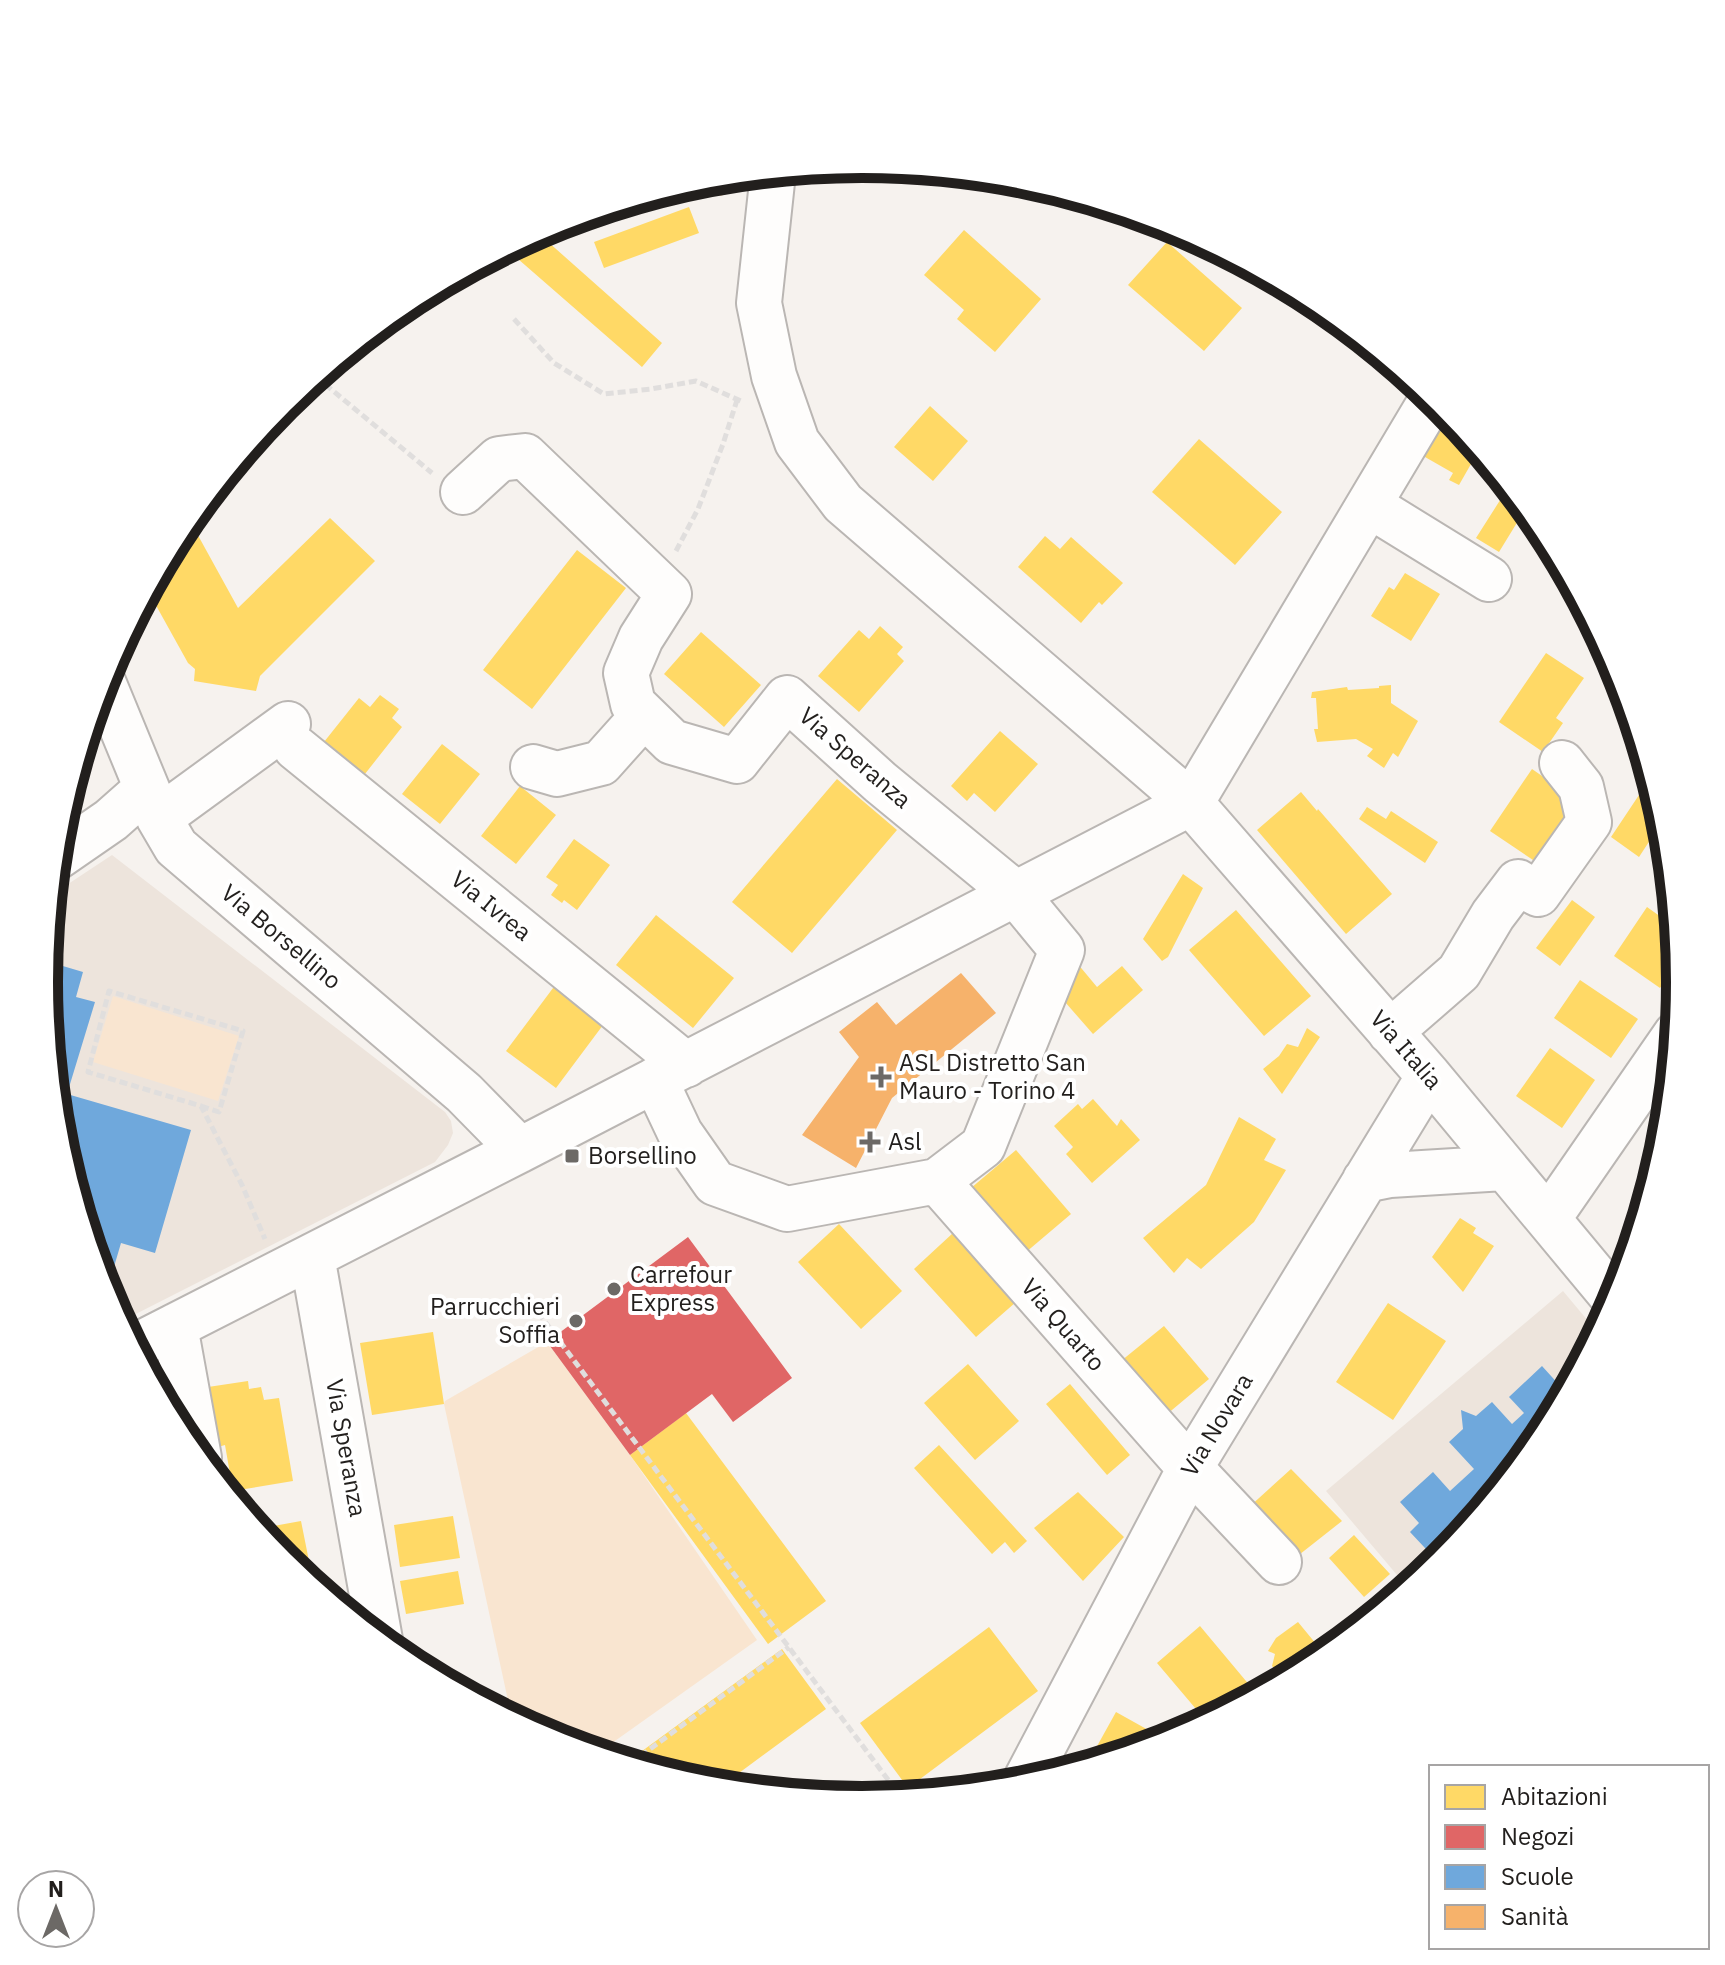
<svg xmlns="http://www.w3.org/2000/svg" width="1725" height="1965" font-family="'IBM Plex Sans',sans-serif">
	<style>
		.built { fill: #ede4dc }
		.green { fill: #f9e5d0 }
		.homes { fill: #ffd966 }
		.shops { fill: #e06666 }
		.schools { fill: #6fa8dc }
		.health { fill: #f6b26b }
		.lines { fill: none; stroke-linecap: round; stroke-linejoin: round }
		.stream { stroke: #e3b885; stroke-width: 9 }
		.minor-casing { stroke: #bab6b3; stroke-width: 48 }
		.path { stroke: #e0dedd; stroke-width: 5; stroke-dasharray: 8 4; stroke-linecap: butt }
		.minor { stroke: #fefdfc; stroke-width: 44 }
		.poi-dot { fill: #6c6966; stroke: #fff; stroke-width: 3 }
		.labels { text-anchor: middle; stroke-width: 8; stroke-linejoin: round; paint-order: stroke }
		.street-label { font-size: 24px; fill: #221f1d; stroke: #fff }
		.poi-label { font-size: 24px; fill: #221f1d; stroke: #fff; text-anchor: start }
		.rim { fill: none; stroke: #221f1d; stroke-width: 10 }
	</style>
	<rect width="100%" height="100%" fill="#f6f2ee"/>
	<!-- built -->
	<path class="built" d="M 112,855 L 445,1112 L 451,1121 L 453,1133 L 448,1145 L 435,1162 L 120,1322 L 106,1295 L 60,1142 L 44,982 L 53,894 Z
		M 1563,1291 L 1599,1334 L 1543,1438 L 1441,1562 L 1408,1588 L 1326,1491 Z"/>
	<!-- green -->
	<path class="green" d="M 113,996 L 239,1036 L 218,1101 L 93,1062 Z
		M 547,1342 L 630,1455 L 757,1640 L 598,1753 L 549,1739 L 512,1719 L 444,1404 L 445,1401 Z"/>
	<!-- homes -->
	<path class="homes" d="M 689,207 L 699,233 L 604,268 L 594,242 Z
		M 964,230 L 1041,299 L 995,352 L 957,319 L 964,310 L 924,275 Z
		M 538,233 L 662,343 L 642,367 L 510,252 L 498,255 Z
		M 1167,242 L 1242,308 L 1204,351 L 1128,285 Z
		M 930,406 L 968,441 L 933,481 L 894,447 Z
		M 1444,407 L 1479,450 L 1459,485 L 1449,480 L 1453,473 L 1418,453 Z
		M 1199,439 L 1282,512 L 1235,565 L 1152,492 Z
		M 1504,494 L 1526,508 L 1499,552 L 1476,538 Z
		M 330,518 L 375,561 L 260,676 L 256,691 L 194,681 L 195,669 L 188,663 L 148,591 L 182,527 L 189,519 L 238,608 Z
		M 1544,529 L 1557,554 L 1564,566 L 1533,547 Z
		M 1045,536 L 1060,549 L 1071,537 L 1123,583 L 1102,605 L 1099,602 L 1081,623 L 1018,567 Z
		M 577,550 L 626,588 L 532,709 L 483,670 Z
		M 1405,573 L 1440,594 L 1411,641 L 1371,616 L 1389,587 L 1394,590 Z
		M 880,626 L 903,647 L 897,654 L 904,661 L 859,712 L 818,676 L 859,630 L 869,639 Z
		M 701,632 L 761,685 L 724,727 L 664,674 Z
		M 1546,653 L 1584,678 L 1556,718 L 1563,723 L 1543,752 L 1499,722 Z
		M 1391,685 L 1391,703 L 1418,721 L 1398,757 L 1393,753 L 1384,768 L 1367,756 L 1373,749 L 1356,739 L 1317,742 L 1314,729 L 1318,729 L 1316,698 L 1311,698 L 1312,692 L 1347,687 L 1348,690 L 1379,688 L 1379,686 Z
		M 380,695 L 399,709 L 392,718 L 402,727 L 361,779 L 320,747 L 359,698 L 370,707 Z
		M 1000,731 L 1038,764 L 995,812 L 974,793 L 967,801 L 951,786 Z
		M 442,744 L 480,774 L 440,824 L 402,794 Z
		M 1532,769 L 1578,801 L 1536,862 L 1490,831 Z
		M 1651,777 L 1664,819 L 1639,857 L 1611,837 Z
		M 837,779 L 897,830 L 792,953 L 732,902 Z
		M 520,786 L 556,815 L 516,864 L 481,836 Z
		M 1301,792 L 1317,811 L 1318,809 L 1392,894 L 1346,934 L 1257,830 Z
		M 1367,807 L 1386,819 L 1391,811 L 1438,842 L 1425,863 L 1359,819 Z
		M 574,839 L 610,865 L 577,910 L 564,900 L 562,903 L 551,895 L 558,885 L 546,877 Z
		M 1183,874 L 1203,888 L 1168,957 L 1162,961 L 1143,939 Z
		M 1572,900 L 1595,917 L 1560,966 L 1536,948 Z
		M 1647,907 L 1675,927 L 1679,960 L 1660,988 L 1614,956 Z
		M 1236,910 L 1311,996 L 1264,1036 L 1189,950 Z
		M 656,915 L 734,978 L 693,1028 L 616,965 Z
		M 1077,963 L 1097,987 L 1122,966 L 1143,990 L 1093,1034 L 1051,986 Z
		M 1580,980 L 1638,1019 L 1611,1058 L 1554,1018 Z
		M 556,984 L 606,1021 L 556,1088 L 506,1051 Z
		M 1307,1028 L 1320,1037 L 1282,1094 L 1263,1069 L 1279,1056 L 1287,1044 L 1298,1047 Z
		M 1550,1048 L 1595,1080 L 1562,1128 L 1516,1096 Z
		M 1093,1099 L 1117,1126 L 1121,1119 L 1140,1140 L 1092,1183 L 1066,1154 L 1073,1147 L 1054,1126 L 1078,1104 L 1082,1109 Z
		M 1239,1117 L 1276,1139 L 1264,1160 L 1286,1170 L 1254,1222 L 1201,1269 L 1187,1258 L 1174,1273 L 1143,1238 L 1206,1185 Z
		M 1016,1150 L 1071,1214 L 1025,1253 L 971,1188 Z
		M 1460,1218 L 1476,1228 L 1473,1233 L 1494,1246 L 1463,1292 L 1432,1257 Z
		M 839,1224 L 902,1291 L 861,1329 L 798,1262 Z
		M 953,1233 L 1016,1302 L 976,1337 L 914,1269 Z
		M 1388,1303 L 1446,1341 L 1393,1420 L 1336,1382 Z
		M 1164,1326 L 1209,1379 L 1166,1415 L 1121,1361 Z
		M 433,1332 L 444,1404 L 372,1415 L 360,1343 Z
		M 968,1364 L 1019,1421 L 975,1460 L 924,1403 Z
		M 248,1381 L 249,1389 L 261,1387 L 264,1400 L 279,1398 L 293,1481 L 233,1491 L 225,1445 L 218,1447 L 208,1387 Z
		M 1070,1384 L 1130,1455 L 1107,1475 L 1046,1404 Z
		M 686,1413 L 826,1601 L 768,1644 L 630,1455 Z
		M 939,1445 L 1027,1541 L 1014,1553 L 1005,1542 L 992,1554 L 914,1468 Z
		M 1291,1469 L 1342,1521 L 1290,1562 L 1248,1508 Z
		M 1078,1492 L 1124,1537 L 1083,1581 L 1034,1528 Z
		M 453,1516 L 460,1558 L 400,1567 L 394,1525 Z
		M 301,1521 L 314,1586 L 283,1561 L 257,1529 Z
		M 1354,1535 L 1390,1574 L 1364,1597 L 1329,1558 Z
		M 458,1571 L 464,1604 L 406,1614 L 400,1581 Z
		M 1298,1622 L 1326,1656 L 1317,1663 L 1286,1680 L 1272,1666 L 1275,1654 L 1268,1651 L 1276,1638 Z
		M 1200,1626 L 1251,1687 L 1215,1718 L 1207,1722 L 1157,1663 Z
		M 989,1627 L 1038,1691 L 908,1788 L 860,1723 Z
		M 782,1649 L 826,1709 L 720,1787 L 702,1785 L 627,1762 Z
		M 1116,1712 L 1168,1741 L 1086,1766 Z"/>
	<!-- shops -->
	<path class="shops" d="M 688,1237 L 792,1378 L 733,1422 L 712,1394 L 630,1455 L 547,1342 Z"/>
	<!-- schools -->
	<path class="schools" d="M 46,961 L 83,972 L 76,997 L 95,1002 L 67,1094 L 191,1130 L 155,1253 L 121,1243 L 106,1294 L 60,1142 L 44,982 Z
		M 1542,1366 L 1561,1387 L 1566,1382 L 1570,1386 L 1543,1438 L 1439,1563 L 1410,1532 L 1419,1523 L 1400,1502 L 1433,1472 L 1450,1491 L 1474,1469 L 1449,1442 L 1463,1429 L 1461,1410 L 1476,1416 L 1492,1402 L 1512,1424 L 1524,1413 L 1509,1397 Z"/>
	<!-- health -->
	<path class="health" d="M 961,973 L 996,1013 L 892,1098 L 856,1168 L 802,1135 L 859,1057 L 839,1032 L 877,1002 L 896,1025 Z"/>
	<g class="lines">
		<!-- stream -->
		<path class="stream" d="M 681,187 L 721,191 L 759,179"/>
		<defs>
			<path id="minor" d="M 773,173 L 759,303 L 774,376 L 797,442 L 843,503 L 1191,803 L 1429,1076 L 1616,1301
				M 463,492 L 499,459 L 525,456 L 669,594 L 641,638 L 626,673 L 633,704 L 672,742 L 737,761 L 787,698 L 880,782 L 1015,893 L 1062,950 L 983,1146 L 937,1181 L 787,1209 L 715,1183 L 680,1133 L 655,1080
				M 1369,505 L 1489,579
				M 103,682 L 159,818 L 176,847 L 464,1093 L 520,1150
				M 296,748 L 686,1065
				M 533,767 L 557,774 L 601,763 L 644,715
				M 159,818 L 288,724
				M 56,858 L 111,820 L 146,789
				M 1390,1032 L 1459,972 L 1493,915 L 1518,882 L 1538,894 L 1589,822 L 1581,787 L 1562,763
				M 1365,1180 L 1390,1175 L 1504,1168
				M 937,1181 L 1180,1457 L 1279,1562
				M 1548,1219 L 1676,1034
				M 312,1256 L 380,1640
				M 175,1326 L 199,1458
				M 134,1347 L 520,1150 L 1191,803 L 1433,397
				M 1023,1785 L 1190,1468 L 1429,1076"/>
		</defs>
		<!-- minor casing -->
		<use href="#minor" class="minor-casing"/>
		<!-- path -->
		<path class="path" d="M 514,319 L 554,363 L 604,394 L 651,389 L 696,381 L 743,402
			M 315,378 L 320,380 L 432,473
			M 676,551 L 698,509 L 723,444 L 737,400
			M 201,1106 L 219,1112 L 243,1031 L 109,991 L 88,1072 L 201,1106 L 242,1185 L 265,1239
			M 531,1303 L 901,1797
			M 631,1763 L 789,1647"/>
		<!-- minor -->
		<use href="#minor" class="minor"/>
	</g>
	<!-- markers -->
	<g class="poi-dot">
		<path d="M877 1065h8v8h8v8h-8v8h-8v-8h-8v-8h8z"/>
		<path d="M866 1130h8v8h8v8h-8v8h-8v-8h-8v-8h8z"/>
		<rect x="564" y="1148" width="16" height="16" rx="4"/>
		<circle cx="614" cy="1289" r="8"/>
		<circle cx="576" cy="1321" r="8"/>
	</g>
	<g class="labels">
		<!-- street labels -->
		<g class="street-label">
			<text transform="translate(855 758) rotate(41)" y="8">Via Speranza</text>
			<text transform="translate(491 906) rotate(39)" y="8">Via Ivrea</text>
			<text transform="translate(281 937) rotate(40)" y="8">Via Borsellino</text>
			<text transform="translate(1406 1050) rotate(49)" y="8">Via Italia</text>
			<text transform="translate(1063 1325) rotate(49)" y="8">Via Quarto</text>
			<text transform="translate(1217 1425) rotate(-59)" y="8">Via Novara</text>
			<text transform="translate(346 1448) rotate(80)" y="8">Via Speranza</text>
		</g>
		<!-- poi labels -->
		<g class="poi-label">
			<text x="899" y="1071">ASL Distretto San<tspan x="899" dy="28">Mauro - Torino 4</tspan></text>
			<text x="888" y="1150">Asl</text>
			<text x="588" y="1164">Borsellino</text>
			<text x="630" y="1283">Carrefour<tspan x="630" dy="28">Express</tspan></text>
			<text x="560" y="1315" text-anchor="end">Parrucchieri<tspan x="560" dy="28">Soffia</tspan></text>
		</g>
	</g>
	<!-- crop -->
	<path d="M0 0H1725V1965H0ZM58 982a804 804 0 1 1 1608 0a804 804 0 1 1-1608 0Z" fill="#fff" fill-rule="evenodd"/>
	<path class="rim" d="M58 982a804 804 0 1 1 1608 0a804 804 0 1 1-1608 0Z"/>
	<!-- legend -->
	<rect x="1429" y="1765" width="280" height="184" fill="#ffffff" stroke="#a7a5a5" stroke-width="2"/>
	<rect x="1445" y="1785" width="40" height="24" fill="#ffd966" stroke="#a7a5a5" stroke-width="2"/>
	<text x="1501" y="1805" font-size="24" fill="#221f1d">Abitazioni</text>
	<rect x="1445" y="1825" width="40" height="24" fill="#e06666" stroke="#a7a5a5" stroke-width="2"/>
	<text x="1501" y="1845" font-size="24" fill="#221f1d">Negozi</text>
	<rect x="1445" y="1865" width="40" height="24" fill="#6fa8dc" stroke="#a7a5a5" stroke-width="2"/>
	<text x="1501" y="1885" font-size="24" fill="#221f1d">Scuole</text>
	<rect x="1445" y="1905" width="40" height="24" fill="#f6b26b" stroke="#a7a5a5" stroke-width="2"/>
	<text x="1501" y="1925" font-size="24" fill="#221f1d">Sanità</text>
	<!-- north arrow -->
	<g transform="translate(56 1909)"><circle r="38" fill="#ffffff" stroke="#a7a5a5" stroke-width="2"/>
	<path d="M0-6L14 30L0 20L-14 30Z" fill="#6c6966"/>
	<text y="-12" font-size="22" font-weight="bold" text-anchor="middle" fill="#221f1d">N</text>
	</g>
</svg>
